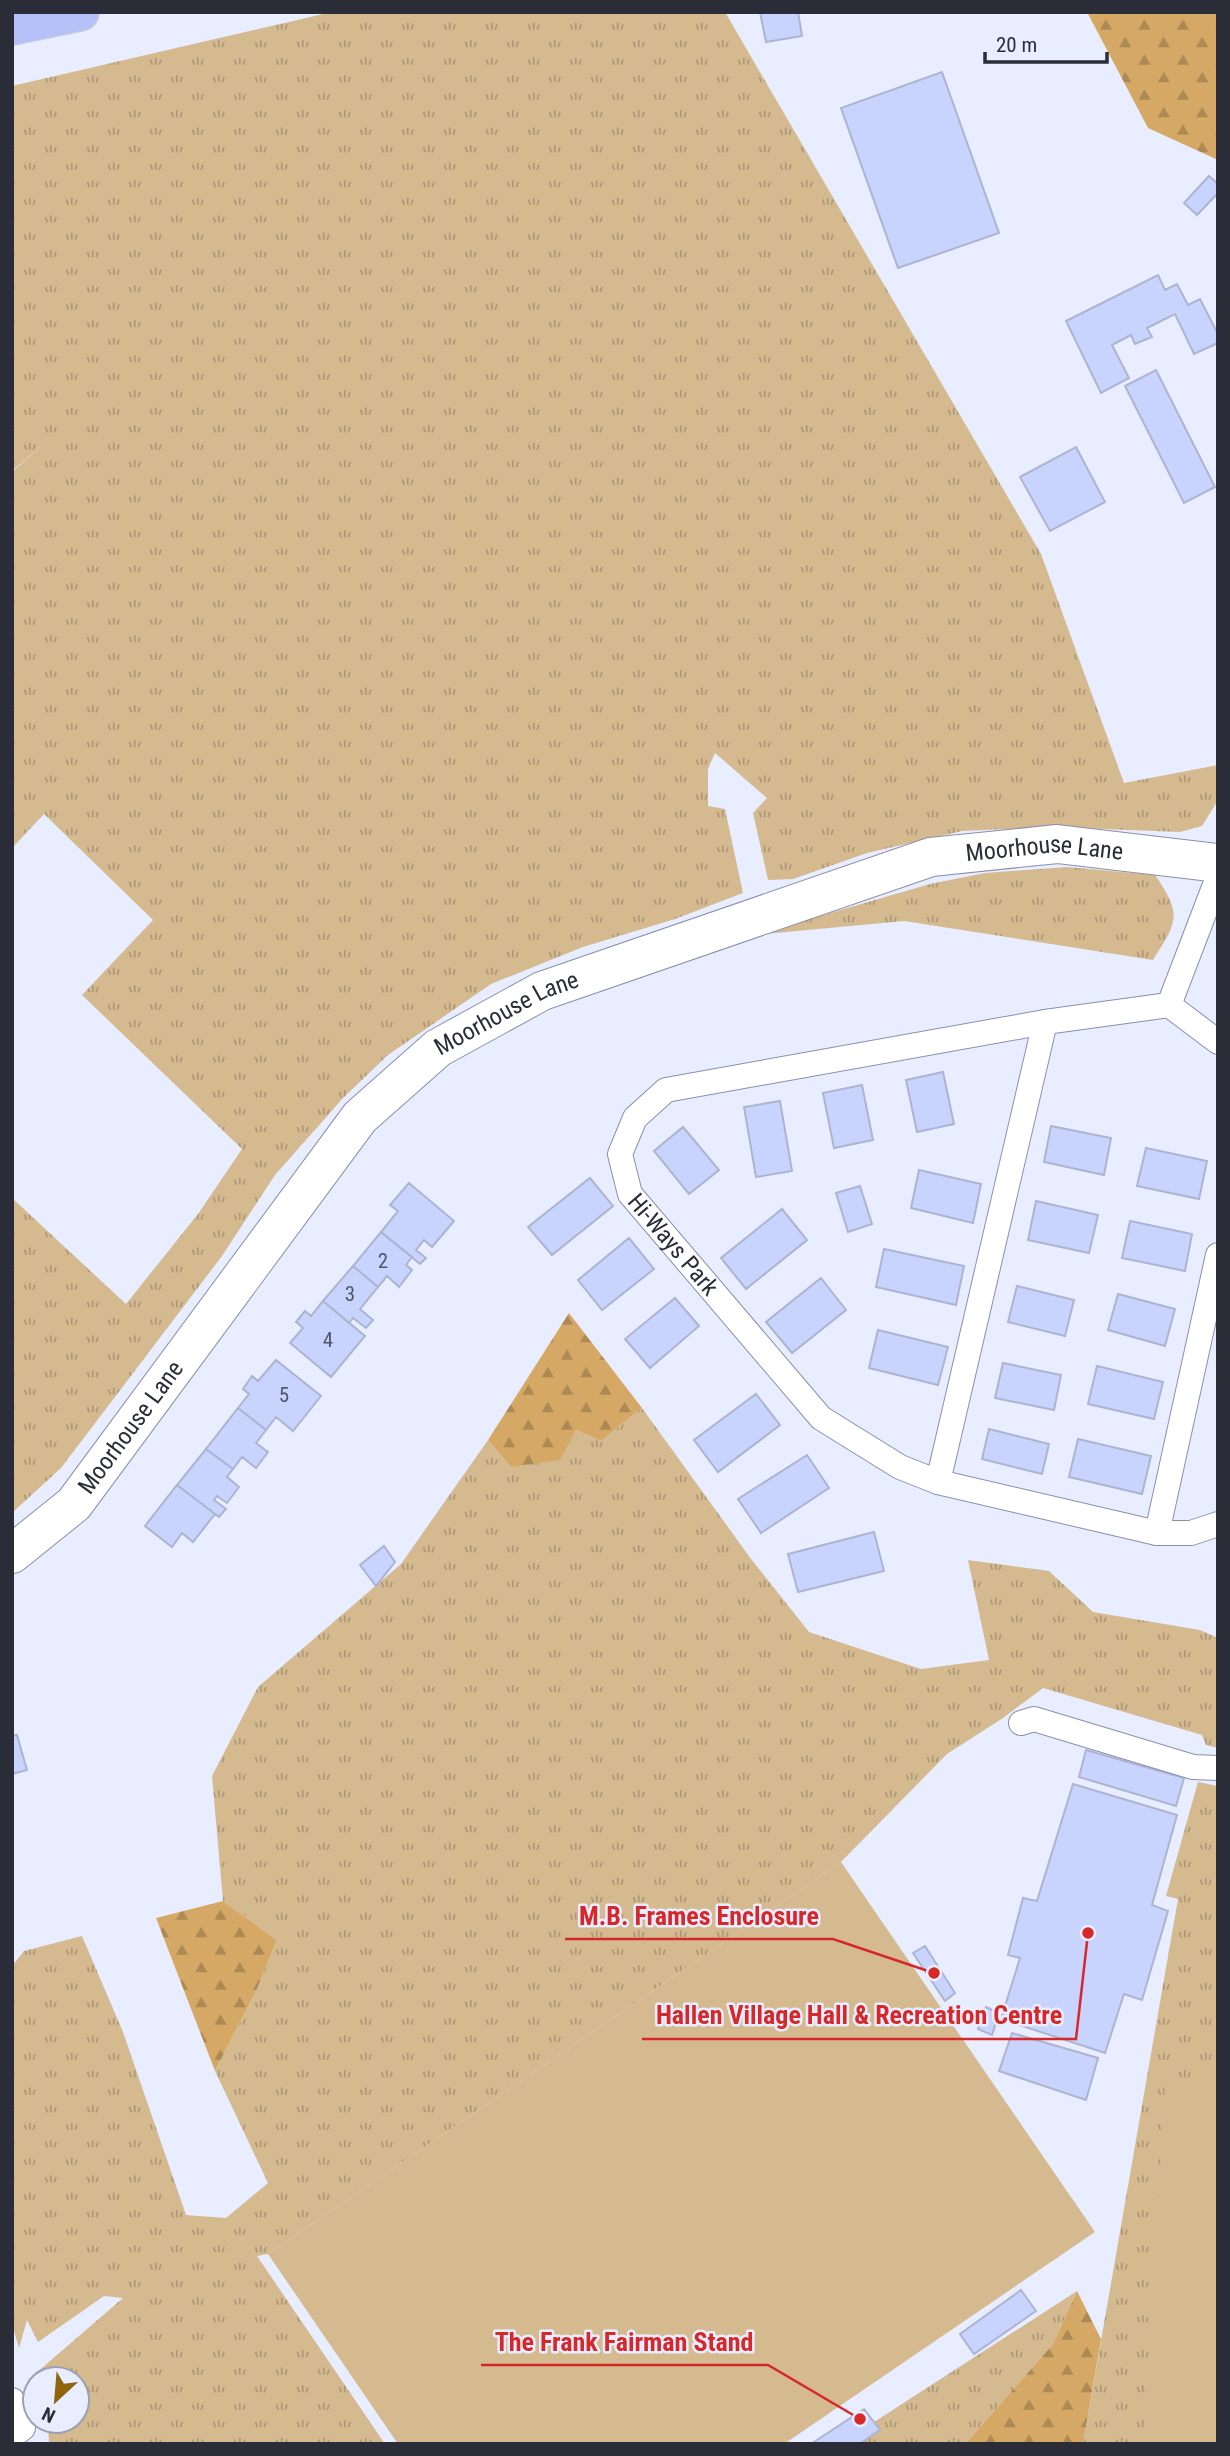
<svg xmlns="http://www.w3.org/2000/svg" width="1230" height="2456" font-family="'Roboto Condensed',sans-serif">
	<style>
		.grass { fill: url(#grass-tufts) }
		.forest { fill: url(#forest-firs) }
		.pitch { fill: #d5ba90 }
		.building { fill: #c8d3fe; stroke: #adb4d0; stroke-width: 2 }
		.lines { fill: none; stroke-linecap: round; stroke-linejoin: round }
		.service-casing { stroke: #8990aa; stroke-width: 26 }
		.minor-casing { stroke: #8990aa; stroke-width: 40 }
		.motorway-casing { stroke: #d0d1d3; stroke-width: 40 }
		.service { stroke: #fff; stroke-width: 24 }
		.minor { stroke: #fff; stroke-width: 38 }
		.motorway { stroke: #b5c2f7; stroke-width: 38 }
		.labels { text-anchor: middle; stroke-width: 5; stroke-linejoin: round; paint-order: stroke }
		.number-label { font-size: 21px; fill: #52566a }
		.street-label { font-size: 24px; fill: #2a2d38; stroke: #e8edff }
		.leader { fill: none; stroke: #d62828; stroke-width: 2.5 }
		.callout-dot { fill: #d62828; stroke: #e8edff; stroke-width: 2.5 }
		.callout-label { font-size: 26px; text-anchor: middle; font-weight: bold; fill: #d62828; stroke: #e8edff; stroke-width: 5; stroke-linejoin: round; paint-order: stroke }
	</style>
	<defs>
		<pattern id="grass-tufts" width="24" height="20" patternUnits="userSpaceOnUse" patternTransform="scale(1.75)"><rect width="24" height="20" fill="#d5ba90"/><path d="M3 7l-1-3M5 7V3M7 7l1-3M15 17l-1-3M17 17v-4M19 17l1-3" fill="none" stroke="#ad9877"/></pattern>
		<pattern id="forest-firs" width="22" height="20" patternUnits="userSpaceOnUse" patternTransform="scale(1.75)"><rect width="22" height="20" fill="#d5a965"/><path d="M5 1l3.5 6h-7zM16 11l3.5 6h-7z" fill="#ad8a54"/></pattern>
	</defs>
	<rect width="100%" height="100%" fill="#e8edff"/>
	<!-- grass -->
	<path class="grass" d="M 332,12 L 725,12 L 1041,554 L 1124,783 L 1218,765 L 1218,800 L 1202,826 L 1180,832 L 1052,827 L 962,831 L 867,853 L 793,879 L 768,880 L 753,813 L 767,798 L 715,753 L 708,769 L 708,806 L 725,809 L 743,893 L 675,919 L 583,947 L 491,984 L 388,1055 L 344,1097 L 275,1175 L 222,1256 L 61,1468 L 12,1513 L 12,1198 L 126,1304 L 198,1214 L 242,1149 L 82,995 L 153,920 L 44,814 L 12,848 L 12,472 L 44,444 L 12,471 L 12,86 Z
		M 1067,867 L 1155,875 C 1183,915 1177,922 1153,960 L 904,921 L 754,935 L 930,884 L 985,873 Z
		M 642,1408 L 751,1559 L 809,1632 L 921,1669 L 989,1660 L 968,1560 L 1049,1571 L 1093,1612 L 1200,1630 L 1218,1638 L 1218,1748 L 1206,1745 L 1202,1735 L 1043,1688 L 1003,1718 L 947,1754 L 841,1862 L 268,2254 L 257,2256 L 385,2444 L 49,2444 L 48,2421 L 77,2421 L 77,2379 L 35,2379 L 35,2386 L 28,2380 L 123,2298 L 104,2296 L 38,2342 L 27,2320 L 19,2348 L 12,2324 L 12,1966 L 24,1951 L 82,1936 L 123,2032 L 186,2215 L 226,2218 L 268,2183 L 215,2071 L 257,1989 L 277,1940 L 223,1901 L 212,1776 L 258,1687 L 401,1564 L 488,1440 L 511,1467 L 576,1430 L 601,1441 Z
		M 1198,1782 L 1218,1786 L 1218,2444 L 1083,2444 L 1178,1899 L 1166,1896 Z
		M 1077,2291 L 1053,2344 L 965,2444 L 840,2444 Z"/>
	<!-- forest -->
	<path class="forest" d="M 1087,12 L 1218,12 L 1218,160 L 1148,128 Z
		M 569,1313 L 642,1408 L 601,1441 L 576,1430 L 560,1460 L 511,1467 L 488,1440 Z
		M 223,1901 L 277,1940 L 257,1989 L 215,2071 L 156,1918 Z
		M 1077,2291 L 1101,2339 L 1083,2444 L 965,2444 L 1053,2344 Z"/>
	<!-- pitch -->
	<path class="pitch" d="M 841,1862 L 1095,2232 L 784,2444 L 398,2444 L 268,2254 Z
		M 1165,2085 L 1218,2088 L 1218,2444 L 1143,2444 Z"/>
	<!-- building -->
	<path class="building" d="M 760,12 L 798,12 L 802,36 L 766,42 Z
		M 942,72 L 999,233 L 898,268 L 841,108 Z
		M 1209,176 L 1218,184 L 1218,193 L 1197,215 L 1184,203 Z
		M 1158,275 L 1165,290 L 1177,284 L 1188,305 L 1200,299 L 1218,334 L 1218,343 L 1194,354 L 1175,314 L 1147,328 L 1152,337 L 1135,344 L 1131,335 L 1112,345 L 1129,378 L 1101,393 L 1066,321 Z
		M 1156,370 L 1215,487 L 1184,503 L 1125,386 Z
		M 1076,447 L 1105,502 L 1050,531 L 1020,477 Z
		M 943,1072 L 954,1124 L 917,1132 L 906,1080 Z
		M 862,1085 L 873,1140 L 834,1148 L 823,1093 Z
		M 780,1101 L 792,1171 L 756,1177 L 744,1107 Z
		M 1051,1126 L 1111,1138 L 1104,1175 L 1044,1162 Z
		M 683,1127 L 719,1170 L 689,1194 L 654,1151 Z
		M 1146,1148 L 1207,1161 L 1199,1199 L 1137,1186 Z
		M 919,1170 L 981,1184 L 973,1223 L 911,1208 Z
		M 590,1178 L 613,1206 L 552,1255 L 528,1227 Z
		M 409,1183 L 454,1221 L 432,1247 L 424,1240 L 416,1250 L 426,1258 L 420,1264 L 381,1232 L 398,1211 L 390,1205 Z
		M 860,1186 L 872,1224 L 848,1232 L 836,1193 Z
		M 1036,1201 L 1098,1215 L 1089,1253 L 1028,1240 Z
		M 782,1209 L 807,1240 L 746,1289 L 721,1258 Z
		M 1130,1221 L 1192,1234 L 1185,1271 L 1122,1258 Z
		M 381,1232 L 412,1257 L 406,1265 L 412,1270 L 399,1287 L 387,1276 L 378,1287 L 353,1266 Z
		M 629,1238 L 654,1269 L 602,1310 L 578,1280 Z
		M 884,1249 L 964,1266 L 956,1305 L 876,1287 Z
		M 353,1266 L 378,1287 L 360,1309 L 373,1320 L 366,1328 L 353,1318 L 349,1323 L 323,1301 Z
		M 821,1278 L 846,1310 L 792,1353 L 766,1322 Z
		M 1017,1286 L 1074,1300 L 1065,1336 L 1008,1322 Z
		M 1118,1294 L 1175,1309 L 1165,1346 L 1108,1330 Z
		M 675,1298 L 699,1326 L 650,1368 L 625,1339 Z
		M 323,1301 L 365,1336 L 331,1377 L 290,1343 L 303,1328 L 296,1322 L 305,1311 L 311,1316 Z
		M 878,1330 L 948,1347 L 938,1385 L 869,1368 Z
		M 276,1360 L 321,1396 L 293,1431 L 276,1417 L 266,1430 L 238,1408 L 249,1394 L 243,1389 L 252,1376 L 258,1381 Z
		M 1003,1363 L 1061,1375 L 1054,1410 L 995,1398 Z
		M 1097,1366 L 1163,1382 L 1154,1419 L 1088,1404 Z
		M 756,1394 L 780,1425 L 718,1472 L 694,1440 Z
		M 238,1408 L 266,1430 L 256,1443 L 268,1452 L 256,1468 L 242,1457 L 233,1469 L 206,1449 Z
		M 989,1429 L 1049,1444 L 1042,1474 L 982,1459 Z
		M 1078,1439 L 1151,1456 L 1142,1494 L 1069,1477 Z
		M 206,1449 L 233,1469 L 227,1477 L 239,1487 L 227,1503 L 217,1496 L 214,1500 L 226,1509 L 219,1517 L 177,1485 Z
		M 807,1455 L 829,1488 L 761,1533 L 738,1499 Z
		M 177,1485 L 215,1514 L 193,1542 L 182,1533 L 172,1547 L 145,1526 Z
		M 874,1532 L 884,1571 L 798,1592 L 788,1554 Z
		M 384,1546 L 395,1562 L 376,1586 L 360,1565 Z
		M 17,1735 L 27,1770 L 12,1774 L 12,1736 Z
		M 1086,1750 L 1184,1778 L 1176,1806 L 1079,1777 Z
		M 1073,1784 L 1177,1815 L 1152,1905 L 1168,1911 L 1142,2000 L 1124,1994 L 1105,2053 L 1001,2019 L 1020,1958 L 1008,1955 L 1023,1898 L 1037,1901 Z
		M 925,1946 L 955,1993 L 945,2001 L 913,1953 Z
		M 986,2007 L 999,2013 L 992,2035 L 978,2029 Z
		M 1012,2033 L 1098,2058 L 1086,2100 L 999,2071 Z
		M 1021,2290 L 1036,2311 L 974,2354 L 960,2334 Z
		M 864,2409 L 880,2430 L 859,2444 L 811,2444 Z"/>
	<g class="lines">
		<defs>
			<g id="service">
				<path d="M 1169,1005 L 1218,877"/>
				<path id="s1" d="M 1218,1042 L 1169,1005 L 1045,1022 L 666,1090 L 635,1118 L 620,1154 L 630,1194 L 821,1418 L 900,1467 L 938,1482 L 1157,1533 L 1191,1533 L 1218,1524"/>
				<path d="M 938,1482 L 1045,1022"/>
				<path d="M 1157,1533 L 1218,1255"/>
				<path d="M 1021,1723 L 1034,1719 L 1193,1767 L 1218,1768"/>
				<path d="M 12,2400 L 23,2428 L 12,2436"/>
			</g>
			<g id="minor">
				<path id="s2" d="M 12,1554 L 74,1504 L 360,1117 L 438,1048 L 542,991 L 931,857 L 1057,844 L 1218,863"/>
			</g>
			<path id="motorway" d="M 12,26 L 80,12"/>
		</defs>
		<!-- service casing -->
		<use href="#service" class="service-casing"/>
		<!-- minor casing -->
		<use href="#minor" class="minor-casing"/>
		<!-- motorway casing -->
		<use href="#motorway" class="motorway-casing"/>
		<!-- service -->
		<use href="#service" class="service"/>
		<!-- minor -->
		<use href="#minor" class="minor"/>
		<!-- motorway -->
		<use href="#motorway" class="motorway"/>
	</g>
	<g class="labels">
		<!-- number labels -->
		<g class="number-label">
			<text x="383" y="1268">2</text>
			<text x="350" y="1301">3</text>
			<text x="328" y="1347">4</text>
			<text x="284" y="1402">5</text>
		</g>
		<!-- street labels -->
		<g class="street-label">
			<text dy="8" stroke="none"><textPath href="#s2" startOffset="1309">Moorhouse Lane</textPath></text>
			<text dy="8" stroke="none"><textPath href="#s2" startOffset="742">Moorhouse Lane</textPath></text>
			<text dy="8" stroke="none"><textPath href="#s1" startOffset="760">Hi-Ways Park</textPath></text>
			<text dy="8" stroke="none"><textPath href="#s2" startOffset="175">Moorhouse Lane</textPath></text>
		</g>
	</g>
	<!-- callouts -->
	<path class="leader" d="M934 1973L833 1939H565M1088 1933L1076 2039H642M860 2419L768 2365H481"/>
	<g class="callout-dot">
		<circle cx="934" cy="1973" r="7"/>
		<circle cx="1088" cy="1933" r="7"/>
		<circle cx="860" cy="2419" r="7"/>
	</g>
	<g class="callout-label">
		<text x="699" y="1925">M.B. Frames Enclosure</text>
		<text x="859" y="2024">Hallen Village Hall &amp; Recreation Centre</text>
		<text x="624" y="2351">The Frank Fairman Stand</text>
	</g>
	<!-- border -->
	<rect width="1230" height="2456" fill="none" stroke="#2a2d38" stroke-width="28"/>
	<!-- north arrow -->
	<g transform="translate(56 2400) rotate(206)"><circle r="33" fill="#e8edff" stroke="#9ca0af" stroke-width="2"/>
	<path d="M0-5L12 26L0 18L-12 26Z" fill="#8f640c"/>
	<text y="-10" font-size="19" font-weight="bold" text-anchor="middle" fill="#2a2d38">N</text>
	</g>
	<!-- scale -->
	<path d="M985 52v10h122v-10" fill="none" stroke="#2a2d38" stroke-width="3.5"/>
	<text x="996" y="52" font-size="21" fill="#2a2d38" stroke="#e8edff" stroke-width="5" paint-order="stroke">20 m</text>
</svg>
